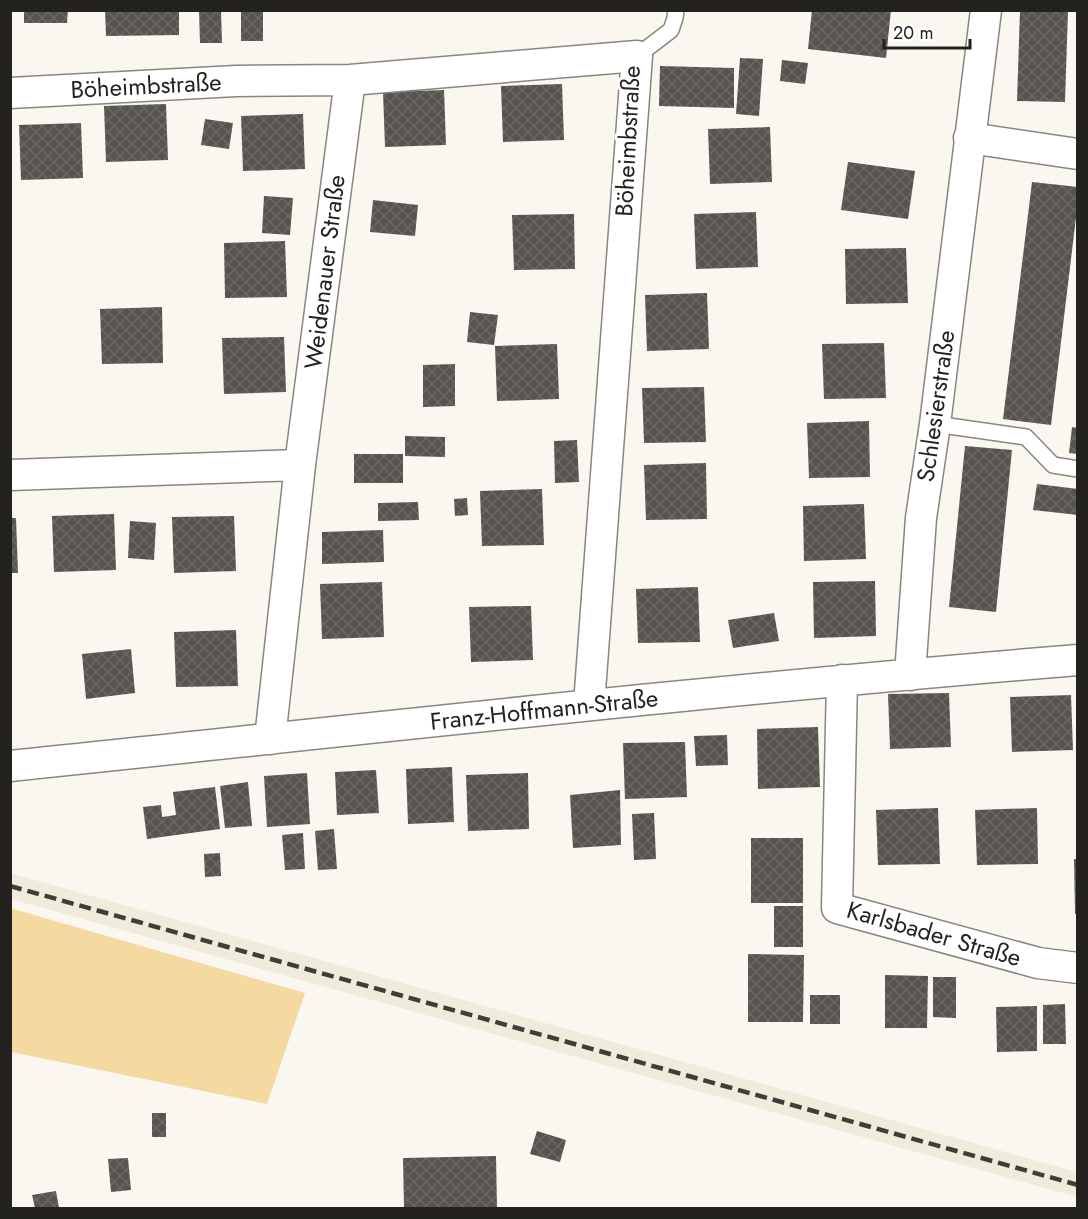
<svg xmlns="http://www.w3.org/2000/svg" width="1088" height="1219" font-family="Jost,sans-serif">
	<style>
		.built { fill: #f1ebdc }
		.garden { fill: #f4daa0 }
		.building { fill: url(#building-cross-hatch) }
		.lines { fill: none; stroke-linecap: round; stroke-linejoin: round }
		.service-casing { stroke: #898680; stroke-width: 18 }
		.minor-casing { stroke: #898680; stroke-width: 33 }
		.service { stroke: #fff; stroke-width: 15 }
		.minor { stroke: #fff; stroke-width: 30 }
		.rail { stroke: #3f3e3a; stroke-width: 4.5; stroke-dasharray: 12 6; stroke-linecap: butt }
		.labels { text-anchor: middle; stroke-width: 6; stroke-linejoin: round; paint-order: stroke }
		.street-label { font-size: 24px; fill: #23221f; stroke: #fff }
	</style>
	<defs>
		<pattern id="building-cross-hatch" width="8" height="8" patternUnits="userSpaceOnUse" patternTransform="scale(1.5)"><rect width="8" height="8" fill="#57544f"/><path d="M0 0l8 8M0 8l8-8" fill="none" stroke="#6b6965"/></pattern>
	</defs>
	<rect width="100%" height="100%" fill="#faf7f0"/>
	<!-- built -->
	<path class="built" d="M 10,873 L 1077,1172 L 1077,1197 L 11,899 Z"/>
	<!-- garden -->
	<path class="garden" d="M 10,908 L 305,993 L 267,1104 L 11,1052 Z"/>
	<!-- building -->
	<path class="building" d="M 24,10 L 68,10 L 67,23 L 24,23 Z
		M 105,10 L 179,10 L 179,35 L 106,36 Z
		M 199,10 L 221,10 L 222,43 L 200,43 Z
		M 241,10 L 263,10 L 263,41 L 241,41 Z
		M 812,10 L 891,10 L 886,58 L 808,49 Z
		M 1020,10 L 1068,10 L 1065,102 L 1017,101 Z
		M 740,58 L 763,59 L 759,116 L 736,114 Z
		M 782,60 L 808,63 L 805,84 L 780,81 Z
		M 660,66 L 734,68 L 734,108 L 659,106 Z
		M 562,84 L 564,140 L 503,142 L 501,86 Z
		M 444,90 L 446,145 L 385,147 L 383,92 Z
		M 166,104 L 168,160 L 106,162 L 104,106 Z
		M 303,114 L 305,169 L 243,171 L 241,116 Z
		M 205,119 L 233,123 L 229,149 L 201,145 Z
		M 81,123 L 83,178 L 21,180 L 19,125 Z
		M 770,127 L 772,182 L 710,184 L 708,129 Z
		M 848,162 L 915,171 L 908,219 L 841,210 Z
		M 1032,182 L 1078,187 L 1078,201 L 1051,425 L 1003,419 Z
		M 264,196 L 293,198 L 290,235 L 262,233 Z
		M 373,200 L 418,205 L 415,236 L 370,232 Z
		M 756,212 L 758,267 L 696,269 L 694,214 Z
		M 574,214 L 575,269 L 514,270 L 512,215 Z
		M 285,241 L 287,297 L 225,298 L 224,243 Z
		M 906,248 L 908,303 L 846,304 L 845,249 Z
		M 707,293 L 709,349 L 647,351 L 645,295 Z
		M 162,307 L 163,363 L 102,364 L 100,309 Z
		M 470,312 L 498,315 L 494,345 L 467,342 Z
		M 284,337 L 286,392 L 224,394 L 222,338 Z
		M 884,343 L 886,398 L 824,399 L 822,344 Z
		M 557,344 L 559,399 L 497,401 L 495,346 Z
		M 455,364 L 455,406 L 423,407 L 423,365 Z
		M 704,387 L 706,442 L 644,443 L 642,388 Z
		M 869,421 L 870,477 L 809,478 L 807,423 Z
		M 1072,427 L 1078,428 L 1078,454 L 1069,453 Z
		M 405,436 L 445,437 L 445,457 L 405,456 Z
		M 577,440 L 579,482 L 555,483 L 554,441 Z
		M 965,446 L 1012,450 L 996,612 L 949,607 Z
		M 354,454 L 403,454 L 403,483 L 354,483 Z
		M 706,463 L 707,519 L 646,520 L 644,465 Z
		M 1037,484 L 1078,489 L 1078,515 L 1033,510 Z
		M 542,489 L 544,545 L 482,546 L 480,491 Z
		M 467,498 L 468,515 L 455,516 L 454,499 Z
		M 418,502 L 419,520 L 378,521 L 378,503 Z
		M 864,504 L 866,559 L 804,561 L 803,506 Z
		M 114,514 L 116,570 L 54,572 L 52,516 Z
		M 234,516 L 236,571 L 174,573 L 172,517 Z
		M 10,518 L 16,518 L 18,573 L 10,573 Z
		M 130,521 L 156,523 L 154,560 L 128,558 Z
		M 383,530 L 384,562 L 322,564 L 322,532 Z
		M 875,581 L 876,636 L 814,638 L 813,582 Z
		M 382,582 L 384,637 L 322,639 L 320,584 Z
		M 698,587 L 700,642 L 638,643 L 636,589 Z
		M 531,606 L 533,660 L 471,662 L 469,607 Z
		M 774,613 L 779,641 L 733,648 L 728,620 Z
		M 236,630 L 238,686 L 176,687 L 174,632 Z
		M 131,649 L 135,693 L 86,699 L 82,654 Z
		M 949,693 L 951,747 L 890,749 L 888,694 Z
		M 1071,695 L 1073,750 L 1012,752 L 1010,697 Z
		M 818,727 L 820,787 L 758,789 L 757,729 Z
		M 727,735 L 728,765 L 696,766 L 694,736 Z
		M 685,742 L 687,797 L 625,799 L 623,743 Z
		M 452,767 L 454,822 L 408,824 L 406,769 Z
		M 376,770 L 379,813 L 337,815 L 335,772 Z
		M 307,773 L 310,824 L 267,827 L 264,776 Z
		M 528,773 L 529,829 L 468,831 L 466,775 Z
		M 248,782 L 252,826 L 225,828 L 220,786 Z
		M 215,787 L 220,829 L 147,839 L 143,807 L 161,805 L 162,817 L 176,815 L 173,792 Z
		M 620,790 L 621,845 L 573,848 L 570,795 Z
		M 938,808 L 940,864 L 878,865 L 876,810 Z
		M 1037,808 L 1038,864 L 977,865 L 975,810 Z
		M 654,813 L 656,859 L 634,860 L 632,814 Z
		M 334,829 L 337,869 L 318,870 L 315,831 Z
		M 303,833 L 305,869 L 285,870 L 282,835 Z
		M 751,838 L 803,838 L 803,903 L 751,903 Z
		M 220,853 L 221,876 L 205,877 L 204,854 Z
		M 1074,859 L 1078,859 L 1078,914 L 1075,914 Z
		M 774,906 L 803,906 L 803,947 L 774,947 Z
		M 748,954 L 804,955 L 803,1022 L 748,1022 Z
		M 885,975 L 928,976 L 927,1028 L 885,1028 Z
		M 933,977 L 956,977 L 956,1018 L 933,1017 Z
		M 810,995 L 840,995 L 840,1024 L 810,1024 Z
		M 1065,1004 L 1066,1044 L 1043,1044 L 1043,1005 Z
		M 1037,1006 L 1037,1051 L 997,1052 L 996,1007 Z
		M 152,1113 L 166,1113 L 166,1137 L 152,1137 Z
		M 537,1131 L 566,1140 L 560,1162 L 530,1154 Z
		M 496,1156 L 497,1208 L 404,1208 L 403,1158 Z
		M 128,1158 L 131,1190 L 111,1192 L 108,1159 Z
		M 56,1191 L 59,1208 L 35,1208 L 32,1195 Z"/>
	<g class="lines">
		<defs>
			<path id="service" d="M 637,56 L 671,30 L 675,18 L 676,10
				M 935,424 L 1026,437 L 1053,465 L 1078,469"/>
			<path id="minor" d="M 10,93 L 236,81 L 350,80 L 637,56 L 589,705
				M 969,138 L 1078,154
				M 10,475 L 300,465
				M 910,675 L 921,518 L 935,424 L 986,10
				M 842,680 L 837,908 L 1038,963 L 1078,968
				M 270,739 L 300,465 L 350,80
				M 10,766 C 366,729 721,689 1078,660"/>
		</defs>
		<!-- service casing -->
		<use href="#service" class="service-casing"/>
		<!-- minor casing -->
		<use href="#minor" class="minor-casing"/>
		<!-- service -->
		<use href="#service" class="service"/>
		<!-- minor -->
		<use href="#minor" class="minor"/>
		<!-- rail -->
		<path class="rail" d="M 10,886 L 1078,1185"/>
	</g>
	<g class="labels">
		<!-- street labels -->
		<g class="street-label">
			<text transform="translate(146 86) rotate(-3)" y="8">Böheimbstraße</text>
			<text transform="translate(628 141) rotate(-87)" y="8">Böheimbstraße</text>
			<text transform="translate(325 272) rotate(-83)" y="8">Weidenauer Straße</text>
			<text transform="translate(936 406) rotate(-82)" y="8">Schlesierstraße</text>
			<text transform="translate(544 710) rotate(-6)" y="8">Franz-Hoffmann-Straße</text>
			<text transform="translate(934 934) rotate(16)" y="8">Karlsbader Straße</text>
		</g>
	</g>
	<!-- border -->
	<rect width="1088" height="1219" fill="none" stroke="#23221f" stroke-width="24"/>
	<!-- scale -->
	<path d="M884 39v9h86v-9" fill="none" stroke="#23221f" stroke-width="3"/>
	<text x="893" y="39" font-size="18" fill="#23221f" stroke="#ffffff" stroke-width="4.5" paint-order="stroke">20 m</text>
</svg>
